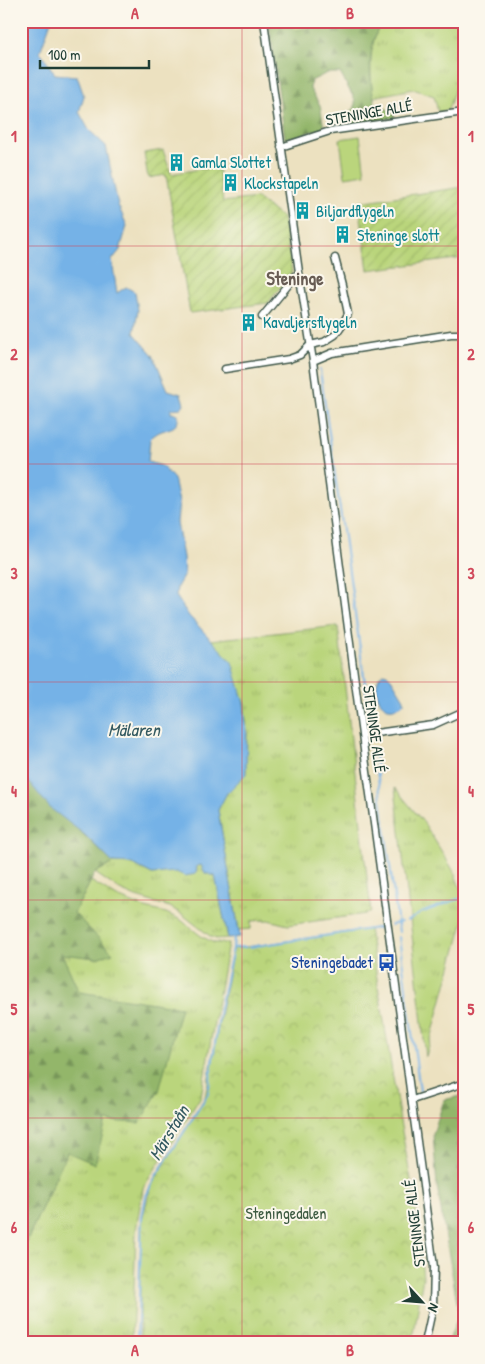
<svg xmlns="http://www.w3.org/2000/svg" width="485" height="1364" font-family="'Patrick Hand',sans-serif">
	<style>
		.grass { fill: url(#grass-tufts); stroke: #6c8958 }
		.forest { fill: url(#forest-firs); stroke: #597a50 }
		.park { fill: url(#park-crowns); stroke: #6c8958 }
		.garden { fill: url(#garden-furrows); stroke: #6c8958 }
		.pitch { fill: #bad57b; stroke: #6c8958 }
		.water { fill: #74b2e7; stroke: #4a788e }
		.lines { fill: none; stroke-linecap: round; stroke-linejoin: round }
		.stream { stroke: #74b2e7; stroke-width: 2 }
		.street-casing { stroke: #3e5649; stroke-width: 9 }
		.street { stroke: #fff; stroke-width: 6 }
		.grid { fill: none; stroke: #d1495b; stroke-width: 1; stroke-opacity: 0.55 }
		.labels { text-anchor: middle; stroke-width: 4; stroke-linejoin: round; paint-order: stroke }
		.street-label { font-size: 16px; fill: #1f3d34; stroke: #fbf7ec }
		.culture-label { font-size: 16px; fill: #0d838f; stroke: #fbf7ec; text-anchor: start }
		.transit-label { font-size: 16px; fill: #164399; stroke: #fbf7ec; text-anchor: end }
		.park-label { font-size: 16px; fill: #3e5b42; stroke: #fbf7ec }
		.neighbourhood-label { font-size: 18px; font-weight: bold; fill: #685c54; stroke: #fbf7ec }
		.water-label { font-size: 18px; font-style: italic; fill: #345a61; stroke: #fbf7ec }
		.neatline { fill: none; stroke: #d1495b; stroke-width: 2 }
		.grid-label { font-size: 16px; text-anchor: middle; font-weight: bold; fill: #d1495b }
	</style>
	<defs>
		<pattern id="grass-tufts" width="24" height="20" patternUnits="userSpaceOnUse" patternTransform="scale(1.25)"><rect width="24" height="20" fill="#bad57b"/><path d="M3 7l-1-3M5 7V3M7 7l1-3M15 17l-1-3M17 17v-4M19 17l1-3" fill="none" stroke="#9fb86b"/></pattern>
		<pattern id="forest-firs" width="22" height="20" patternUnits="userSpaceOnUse" patternTransform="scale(1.25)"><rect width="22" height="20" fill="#93b66b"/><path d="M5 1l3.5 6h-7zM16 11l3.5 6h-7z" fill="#779559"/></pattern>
		<pattern id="park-crowns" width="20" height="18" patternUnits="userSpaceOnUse" patternTransform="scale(1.25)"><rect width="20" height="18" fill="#bad57b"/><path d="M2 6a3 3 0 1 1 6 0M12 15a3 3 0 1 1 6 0" fill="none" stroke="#9fb86b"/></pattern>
		<pattern id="garden-furrows" width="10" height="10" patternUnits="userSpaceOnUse" patternTransform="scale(1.25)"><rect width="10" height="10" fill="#bad57b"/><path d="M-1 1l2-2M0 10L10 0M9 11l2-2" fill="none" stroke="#9fb86b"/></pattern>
	</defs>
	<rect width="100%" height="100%" fill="#fbf7ec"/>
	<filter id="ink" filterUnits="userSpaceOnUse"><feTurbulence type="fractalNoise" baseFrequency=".02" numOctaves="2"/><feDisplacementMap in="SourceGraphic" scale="10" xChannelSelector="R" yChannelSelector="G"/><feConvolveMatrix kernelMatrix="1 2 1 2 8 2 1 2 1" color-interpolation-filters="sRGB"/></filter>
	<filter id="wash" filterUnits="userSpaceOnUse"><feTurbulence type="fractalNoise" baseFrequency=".0096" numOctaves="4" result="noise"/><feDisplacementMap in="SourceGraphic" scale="20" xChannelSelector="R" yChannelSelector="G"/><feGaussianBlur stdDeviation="1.12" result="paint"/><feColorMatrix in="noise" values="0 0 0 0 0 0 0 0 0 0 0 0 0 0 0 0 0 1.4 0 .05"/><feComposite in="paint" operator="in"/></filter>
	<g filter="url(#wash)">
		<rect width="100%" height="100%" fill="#ece1c0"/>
		<!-- grass -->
		<path class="grass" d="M 382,21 L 464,21 L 464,65 L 462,66 L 448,110 L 438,112 L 434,96 L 413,89 L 373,97 C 370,72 368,44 382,21 Z
			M 338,626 L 371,912 L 365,914 L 288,925 L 268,920 L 251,921 L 251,929 L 239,930 L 218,810 L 226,794 L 245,774 L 247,732 L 244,703 L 211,640 Z
			M 395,788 L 424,823 L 453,870 L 464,897 L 464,920 L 426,1057 Z
			M 113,863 L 133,864 L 152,874 L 176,871 L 201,865 L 215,876 L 228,938 L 216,939 L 210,936 L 183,915 L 170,907 L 136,897 L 120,890 L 95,873 Z
			M 91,881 L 117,897 L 145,908 L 166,913 L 181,920 L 201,936 L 214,943 L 228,943 L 227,949 L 201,1096 L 143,1188 L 136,1230 L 132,1343 L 21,1343 L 21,1246 L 25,1245 L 67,1152 L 106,1121 L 181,1007 L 79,993 L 61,953 L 96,958 L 74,913 Z"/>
		<!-- forest -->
		<path class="forest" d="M 269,21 L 382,21 C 367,46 368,79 376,106 L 393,111 L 395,118 L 346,125 L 344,116 L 355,108 L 355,100 L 340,73 L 327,73 L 311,81 L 310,89 L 320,105 L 324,128 L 285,139 Z
			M 21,774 L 113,863 L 95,873 L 74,913 L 113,953 L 96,958 L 62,954 L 79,992 L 181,1007 L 159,1091 L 139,1123 L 106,1121 L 95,1164 L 67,1152 L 25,1245 L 21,1246 Z
			M 464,1095 L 464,1343 L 448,1343 L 459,1314 L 437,1186 L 433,1134 L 444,1100 Z"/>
		<!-- park -->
		<path class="park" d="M 293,21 L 332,21 L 328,26 L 294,30 Z
			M 369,929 L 400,1121 L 413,1191 L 423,1277 L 414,1333 L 411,1343 L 140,1343 L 140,1269 L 141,1224 L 151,1186 L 205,1097 L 233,949 Z"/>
		<!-- garden -->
		<path class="garden" d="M 163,150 L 171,174 L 218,166 L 223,202 L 257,198 L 283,218 L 292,272 L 268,303 L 190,313 L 166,175 L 148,178 L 144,153 Z
			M 464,187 L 464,258 L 368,270 L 359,202 Z"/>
		<!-- pitch -->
		<path class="pitch" d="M 360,136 L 365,174 L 345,177 L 340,139 Z"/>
		<!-- water -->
		<path class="water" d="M 21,21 L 51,21 L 40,52 L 55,74 L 77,76 L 84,96 L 79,112 L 89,130 L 106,146 L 118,205 L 127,226 L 120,250 L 112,260 L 117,293 L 126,287 L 135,292 L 138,310 L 134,333 L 153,355 L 168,390 L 181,394 L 184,404 L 181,408 L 171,409 L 171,413 L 178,414 C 180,431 166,427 156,434 C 154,435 152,437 150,439 L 148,462 L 162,466 L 174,479 L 179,502 L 177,523 L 183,557 L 184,575 L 177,587 L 176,596 L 189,616 L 232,662 L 244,703 L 247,732 L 246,774 L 227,793 L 218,810 L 240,937 L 228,938 L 215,876 L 205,873 L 201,865 L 197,866 L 196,874 L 185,876 L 176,872 L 152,874 L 133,864 L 113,863 L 85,835 L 50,808 L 25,777 L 21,774 Z
			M 383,673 L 387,674 L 391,678 L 404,699 L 404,703 C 401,706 399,707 394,708 C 377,712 371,681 383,673 Z"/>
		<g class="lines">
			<!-- stream -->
			<path class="stream" d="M 320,370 L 371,725
				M 374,748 L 399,932
				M 407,921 L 423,912 L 464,897
				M 391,925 L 401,922
				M 399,937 L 420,1091
				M 249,947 L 384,927
				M 233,948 L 246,947
				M 137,1343 L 142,1217 L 146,1196 L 156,1176 L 208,1094 L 220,1008 L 233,948 L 234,937"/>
		</g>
	</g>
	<g filter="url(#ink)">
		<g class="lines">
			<defs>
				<path id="street" d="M 264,21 L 299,272 L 313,361
					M 281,147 L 330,131 L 464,112
					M 262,317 L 299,272
					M 225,369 L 289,359 L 300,355 L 310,345 L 324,342 L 335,335 L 342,325 L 348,314 L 342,285 L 335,258
					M 362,735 L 433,725 L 464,711
					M 412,1100 L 464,1083
					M 425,1343 L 433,1306 L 434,1267 L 362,735 L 313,361 L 332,353 L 451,334 L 464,334"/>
			</defs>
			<!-- street casing -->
			<use href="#street" class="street-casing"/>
			<!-- street -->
			<use href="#street" class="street"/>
		</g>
	</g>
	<!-- grid -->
	<path class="grid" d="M 242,21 L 242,1343M 21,246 L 464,246M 21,464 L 464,464M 21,682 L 464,682M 21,900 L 464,900M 21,1118 L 464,1118"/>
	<!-- icons -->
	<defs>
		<symbol id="building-bare" viewBox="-9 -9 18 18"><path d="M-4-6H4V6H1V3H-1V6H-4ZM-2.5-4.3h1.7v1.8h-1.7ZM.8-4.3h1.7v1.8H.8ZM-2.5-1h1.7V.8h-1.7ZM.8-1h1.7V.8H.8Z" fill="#0f9aa8" stroke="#fbf7ec" stroke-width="2.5" paint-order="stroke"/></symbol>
		<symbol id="bus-bare" viewBox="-9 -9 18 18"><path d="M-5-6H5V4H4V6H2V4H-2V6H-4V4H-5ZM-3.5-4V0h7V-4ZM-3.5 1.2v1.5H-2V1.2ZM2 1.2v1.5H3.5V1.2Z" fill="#1a4fb4" stroke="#fbf7ec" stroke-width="2.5" paint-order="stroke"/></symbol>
	</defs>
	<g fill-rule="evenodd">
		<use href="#building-bare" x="164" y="150" width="25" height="25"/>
		<use href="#building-bare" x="218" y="170" width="25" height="25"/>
		<use href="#building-bare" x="290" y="198" width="25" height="25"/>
		<use href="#building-bare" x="330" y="222" width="25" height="25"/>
		<use href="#building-bare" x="236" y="310" width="25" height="25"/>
		<use href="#bus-bare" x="374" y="950" width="25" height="25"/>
	</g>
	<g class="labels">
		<!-- street labels -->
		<g class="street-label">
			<text transform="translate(369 112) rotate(-10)" y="6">STENINGE ALLÉ</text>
			<text transform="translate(375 729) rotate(82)" y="6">STENINGE ALLÉ</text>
			<text transform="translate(414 1223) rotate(-97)" y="6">STENINGE ALLÉ</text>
		</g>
		<!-- culture labels -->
		<g class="culture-label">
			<text x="191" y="168">Gamla Slottet</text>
			<text x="244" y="189">Klockstapeln</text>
			<text x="316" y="217">Biljardflygeln</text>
			<text x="357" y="241">Steninge slott</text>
			<text x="263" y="328">Kavaljersflygeln</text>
		</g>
		<!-- transit labels -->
		<g class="transit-label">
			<text x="373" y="968">Steningebadet</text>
		</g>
		<!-- park labels -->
		<g class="park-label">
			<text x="286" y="1219">Steningedalen</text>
		</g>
		<!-- neighbourhood labels -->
		<g class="neighbourhood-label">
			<text x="295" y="285">Steninge</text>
		</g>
		<!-- water labels -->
		<g class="water-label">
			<text x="134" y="736">Mälaren</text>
			<text transform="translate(169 1133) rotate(-59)" y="6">Märstaån</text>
		</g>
	</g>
	<!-- margin -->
	<rect width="485" height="1364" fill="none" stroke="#fbf7ec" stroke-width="55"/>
	<!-- north arrow -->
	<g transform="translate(422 1302) rotate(116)" stroke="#fbf7ec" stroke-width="4" paint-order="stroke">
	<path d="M0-4L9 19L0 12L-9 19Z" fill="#1f3d34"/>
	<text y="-8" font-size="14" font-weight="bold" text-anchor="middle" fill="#1f3d34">N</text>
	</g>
	<!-- scale -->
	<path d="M40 60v8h109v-8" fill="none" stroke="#1f3d34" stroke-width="2.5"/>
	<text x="48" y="60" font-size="15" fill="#1f3d34" stroke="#fbf7ec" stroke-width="4" paint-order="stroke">100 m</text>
	<rect x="28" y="28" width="430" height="1308" class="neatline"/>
	<g class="grid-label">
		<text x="135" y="19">A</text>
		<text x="350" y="19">B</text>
		<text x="14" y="142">1</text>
		<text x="471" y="142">1</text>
		<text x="14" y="360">2</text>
		<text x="471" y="360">2</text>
		<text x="14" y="579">3</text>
		<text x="471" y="579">3</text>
		<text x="14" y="797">4</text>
		<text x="471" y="797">4</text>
		<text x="14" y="1015">5</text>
		<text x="471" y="1015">5</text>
		<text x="14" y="1233">6</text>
		<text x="471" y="1233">6</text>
		<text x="135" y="1356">A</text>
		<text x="350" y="1356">B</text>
	</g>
</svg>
